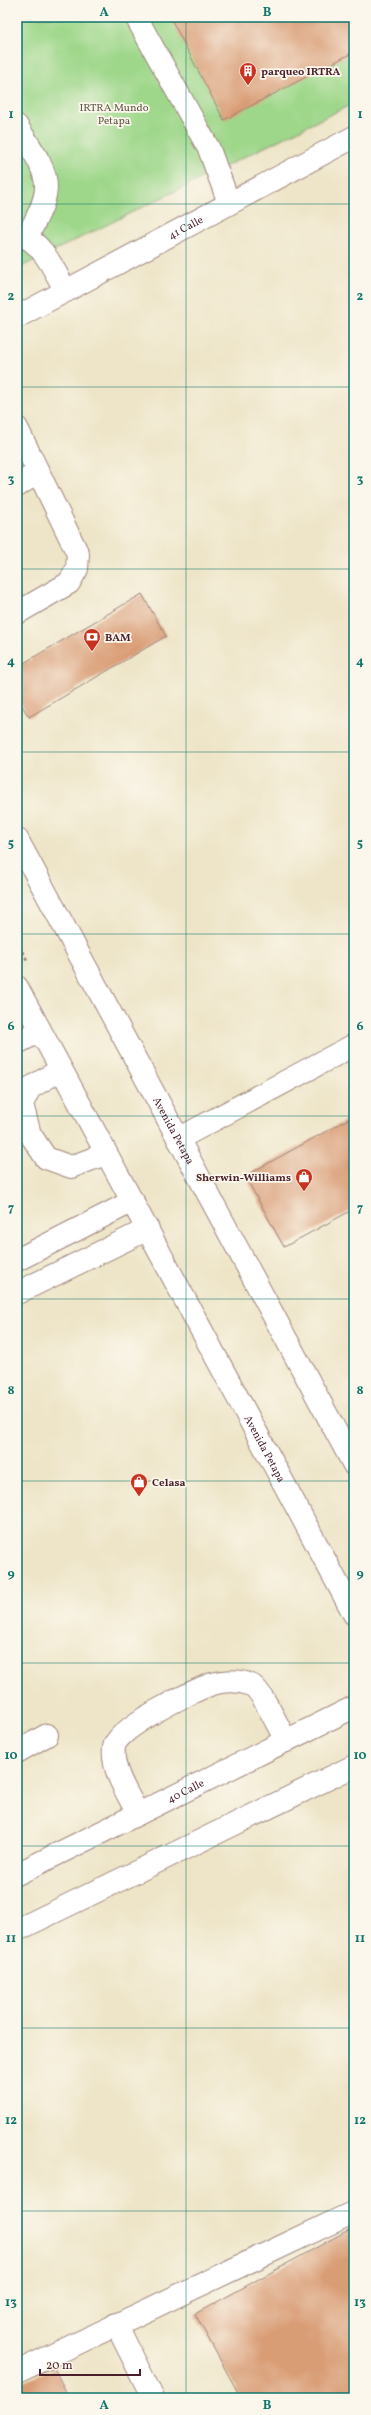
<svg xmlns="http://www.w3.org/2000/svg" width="371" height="2415" font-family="Vollkorn,serif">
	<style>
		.green { fill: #9ed78a; stroke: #747b5a }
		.building { fill: #d99d76 }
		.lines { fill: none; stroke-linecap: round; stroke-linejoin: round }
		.minor-casing { stroke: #9c827a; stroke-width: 24 }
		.major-casing { stroke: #9c827a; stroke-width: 24 }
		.path { stroke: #9c827a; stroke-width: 2.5; stroke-dasharray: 3 3; stroke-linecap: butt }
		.minor { stroke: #fff; stroke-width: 22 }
		.major { stroke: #fff; stroke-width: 22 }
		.grid { fill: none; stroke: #0f766e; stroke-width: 1; stroke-opacity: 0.55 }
		.labels { text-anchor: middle; stroke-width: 3.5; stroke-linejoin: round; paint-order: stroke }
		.poi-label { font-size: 11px; font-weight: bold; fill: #4a1f2b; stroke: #fbf7ec; text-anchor: start }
		.park-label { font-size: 11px; fill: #635648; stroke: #fbf7ec }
		.street-label { font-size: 11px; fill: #4a1f2b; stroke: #fbf7ec }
		.neatline { fill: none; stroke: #0f766e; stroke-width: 1.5 }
		.grid-label { font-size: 13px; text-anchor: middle; font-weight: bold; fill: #0f766e }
	</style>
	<rect width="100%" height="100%" fill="#fbf7ec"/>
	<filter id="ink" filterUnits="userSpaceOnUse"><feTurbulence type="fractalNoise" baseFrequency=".025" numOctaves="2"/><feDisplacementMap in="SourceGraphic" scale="8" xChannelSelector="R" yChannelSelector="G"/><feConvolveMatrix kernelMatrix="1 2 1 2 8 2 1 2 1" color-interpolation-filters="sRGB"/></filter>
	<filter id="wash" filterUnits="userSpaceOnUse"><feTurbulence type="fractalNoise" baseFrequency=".012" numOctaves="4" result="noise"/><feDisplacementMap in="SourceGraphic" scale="16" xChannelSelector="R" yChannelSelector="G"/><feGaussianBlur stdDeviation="0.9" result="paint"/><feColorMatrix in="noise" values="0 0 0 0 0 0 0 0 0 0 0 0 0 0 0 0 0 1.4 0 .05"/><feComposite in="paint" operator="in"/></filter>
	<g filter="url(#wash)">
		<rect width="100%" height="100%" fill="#eee5c8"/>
		<!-- green -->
		<path class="green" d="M 17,17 L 354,17 L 354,103 L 17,269 Z"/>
		<g id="blocks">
			<!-- building -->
			<path class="building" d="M 170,17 L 354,17 L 354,52 L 224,120 Z
				M 142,594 L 166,636 L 29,717 L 17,698 L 17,667 Z
				M 354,1116 L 354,1209 L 284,1247 L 245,1176 Z
				M 354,2227 L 354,2398 L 241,2398 L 195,2314 Z
				M 54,2368 L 69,2398 L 17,2398 L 17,2384 Z"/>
		</g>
	</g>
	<g filter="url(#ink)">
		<use href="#blocks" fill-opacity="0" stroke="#9c827a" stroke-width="1"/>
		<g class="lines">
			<defs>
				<g id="minor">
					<path d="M 136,17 L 209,149 L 229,203"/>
					<path d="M 17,126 C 27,143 47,167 46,188 C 45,205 34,222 27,238"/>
					<path d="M 17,237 L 21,235 C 44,244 54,271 66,291"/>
					<path id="s1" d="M 17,317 L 354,137"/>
					<path d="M 17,428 L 78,554 L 77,569 L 69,583 L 17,613"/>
					<path d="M 17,486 L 38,472"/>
					<path d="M 17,1043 L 40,1031"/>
					<path d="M 60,1070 L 30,1088 L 22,1104 L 30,1134 L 46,1158 L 71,1167 L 105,1154"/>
					<path d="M 178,1139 L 354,1045"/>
					<path d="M 17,1260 L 133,1201"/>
					<path d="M 17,1293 L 148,1229"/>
					<path d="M 17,1752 L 47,1735"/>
					<path d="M 138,1814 C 128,1794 111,1770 114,1747 C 116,1728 194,1690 212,1684 C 224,1681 239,1680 251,1685 C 261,1689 280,1730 286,1741"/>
					<path id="s2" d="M 17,1874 L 354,1707"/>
					<path d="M 17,1930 L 354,1766"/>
					<path d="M 116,2324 L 153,2398"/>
					<path d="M 17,2372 L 354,2212"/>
				</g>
				<g id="major">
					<path id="s3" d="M 17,839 L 354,1465"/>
					<path id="s4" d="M 17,987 L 354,1614"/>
				</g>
			</defs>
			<!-- minor casing -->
			<use href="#minor" class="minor-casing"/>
			<!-- major casing -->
			<use href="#major" class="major-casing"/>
			<!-- path -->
			<path class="path" d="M 17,754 L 21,761 L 17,764
				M 17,941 L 27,960"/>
			<!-- minor -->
			<use href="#minor" class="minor"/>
			<!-- major -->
			<use href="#major" class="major"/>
		</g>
	</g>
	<!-- grid -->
	<path class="grid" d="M 186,17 L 186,2398M 17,204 L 354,204M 17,387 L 354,387M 17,569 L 354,569M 17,752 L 354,752M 17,934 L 354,934M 17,1116 L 354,1116M 17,1299 L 354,1299M 17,1481 L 354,1481M 17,1663 L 354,1663M 17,1846 L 354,1846M 17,2028 L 354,2028M 17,2211 L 354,2211"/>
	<!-- icons -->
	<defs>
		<symbol id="building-pin" viewBox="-11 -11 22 30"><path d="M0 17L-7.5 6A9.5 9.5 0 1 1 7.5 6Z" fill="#c8321e" stroke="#fbf7ec"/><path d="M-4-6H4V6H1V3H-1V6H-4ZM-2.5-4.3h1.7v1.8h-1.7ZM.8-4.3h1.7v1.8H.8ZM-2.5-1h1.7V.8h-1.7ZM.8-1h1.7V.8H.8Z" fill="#fff"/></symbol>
		<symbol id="bank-pin" viewBox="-11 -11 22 30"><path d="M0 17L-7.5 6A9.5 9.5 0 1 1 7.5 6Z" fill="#c8321e" stroke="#fbf7ec"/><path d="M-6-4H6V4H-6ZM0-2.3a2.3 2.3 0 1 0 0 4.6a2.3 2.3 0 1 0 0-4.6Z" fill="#fff"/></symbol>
		<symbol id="shop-pin" viewBox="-11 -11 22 30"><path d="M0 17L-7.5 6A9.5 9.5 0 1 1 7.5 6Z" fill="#c8321e" stroke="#fbf7ec"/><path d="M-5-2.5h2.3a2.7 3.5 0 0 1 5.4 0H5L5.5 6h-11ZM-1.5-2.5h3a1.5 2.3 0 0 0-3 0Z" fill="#fff"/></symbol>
	</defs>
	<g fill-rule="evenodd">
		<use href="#building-pin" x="238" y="61" width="20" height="27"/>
		<use href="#bank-pin" x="82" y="627" width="20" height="27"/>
		<use href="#shop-pin" x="294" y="1167" width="20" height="27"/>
		<use href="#shop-pin" x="129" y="1472" width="20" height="27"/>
	</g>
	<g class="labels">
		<!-- poi labels -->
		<g class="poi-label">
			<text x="261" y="75">parqueo IRTRA</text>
			<text x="105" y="641">BAM</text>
			<text x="291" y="1181" text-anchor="end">Sherwin-Williams</text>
			<text x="152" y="1486">Celasa</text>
		</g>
		<!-- park labels -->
		<g class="park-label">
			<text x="114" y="111">IRTRA Mundo<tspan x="114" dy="13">Petapa</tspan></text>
		</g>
		<!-- street labels -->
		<g class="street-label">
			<text dy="4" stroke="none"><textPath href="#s1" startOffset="191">41 Calle</textPath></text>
			<text dy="4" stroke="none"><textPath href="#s3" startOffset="331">Avenida Petapa</textPath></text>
			<text dy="4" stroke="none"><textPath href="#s4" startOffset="524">Avenida Petapa</textPath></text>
			<text dy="4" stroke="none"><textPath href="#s2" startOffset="188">40 Calle</textPath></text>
		</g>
	</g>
	<!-- margin -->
	<rect width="371" height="2415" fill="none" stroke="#fbf7ec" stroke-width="44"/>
	<!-- scale -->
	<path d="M40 2369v6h100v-6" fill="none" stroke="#4a1f2b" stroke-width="2"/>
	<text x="46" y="2369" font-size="12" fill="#4a1f2b" stroke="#fbf7ec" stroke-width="3" paint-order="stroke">20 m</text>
	<rect x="22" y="22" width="327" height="2371" class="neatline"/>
	<g class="grid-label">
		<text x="104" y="16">A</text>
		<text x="267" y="16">B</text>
		<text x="11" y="118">1</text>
		<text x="360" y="118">1</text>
		<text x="11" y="300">2</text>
		<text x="360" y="300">2</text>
		<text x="11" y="483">3</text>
		<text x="360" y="483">3</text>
		<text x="11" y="665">4</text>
		<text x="360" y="665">4</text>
		<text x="11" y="847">5</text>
		<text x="360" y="847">5</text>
		<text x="11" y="1030">6</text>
		<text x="360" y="1030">6</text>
		<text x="11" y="1212">7</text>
		<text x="360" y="1212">7</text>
		<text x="11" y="1394">8</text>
		<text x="360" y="1394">8</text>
		<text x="11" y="1577">9</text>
		<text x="360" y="1577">9</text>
		<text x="11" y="1759">10</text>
		<text x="360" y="1759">10</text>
		<text x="11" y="1942">11</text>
		<text x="360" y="1942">11</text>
		<text x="11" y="2124">12</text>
		<text x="360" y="2124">12</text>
		<text x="11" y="2306">13</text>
		<text x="360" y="2306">13</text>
		<text x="104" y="2409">A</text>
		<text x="267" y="2409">B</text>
	</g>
</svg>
